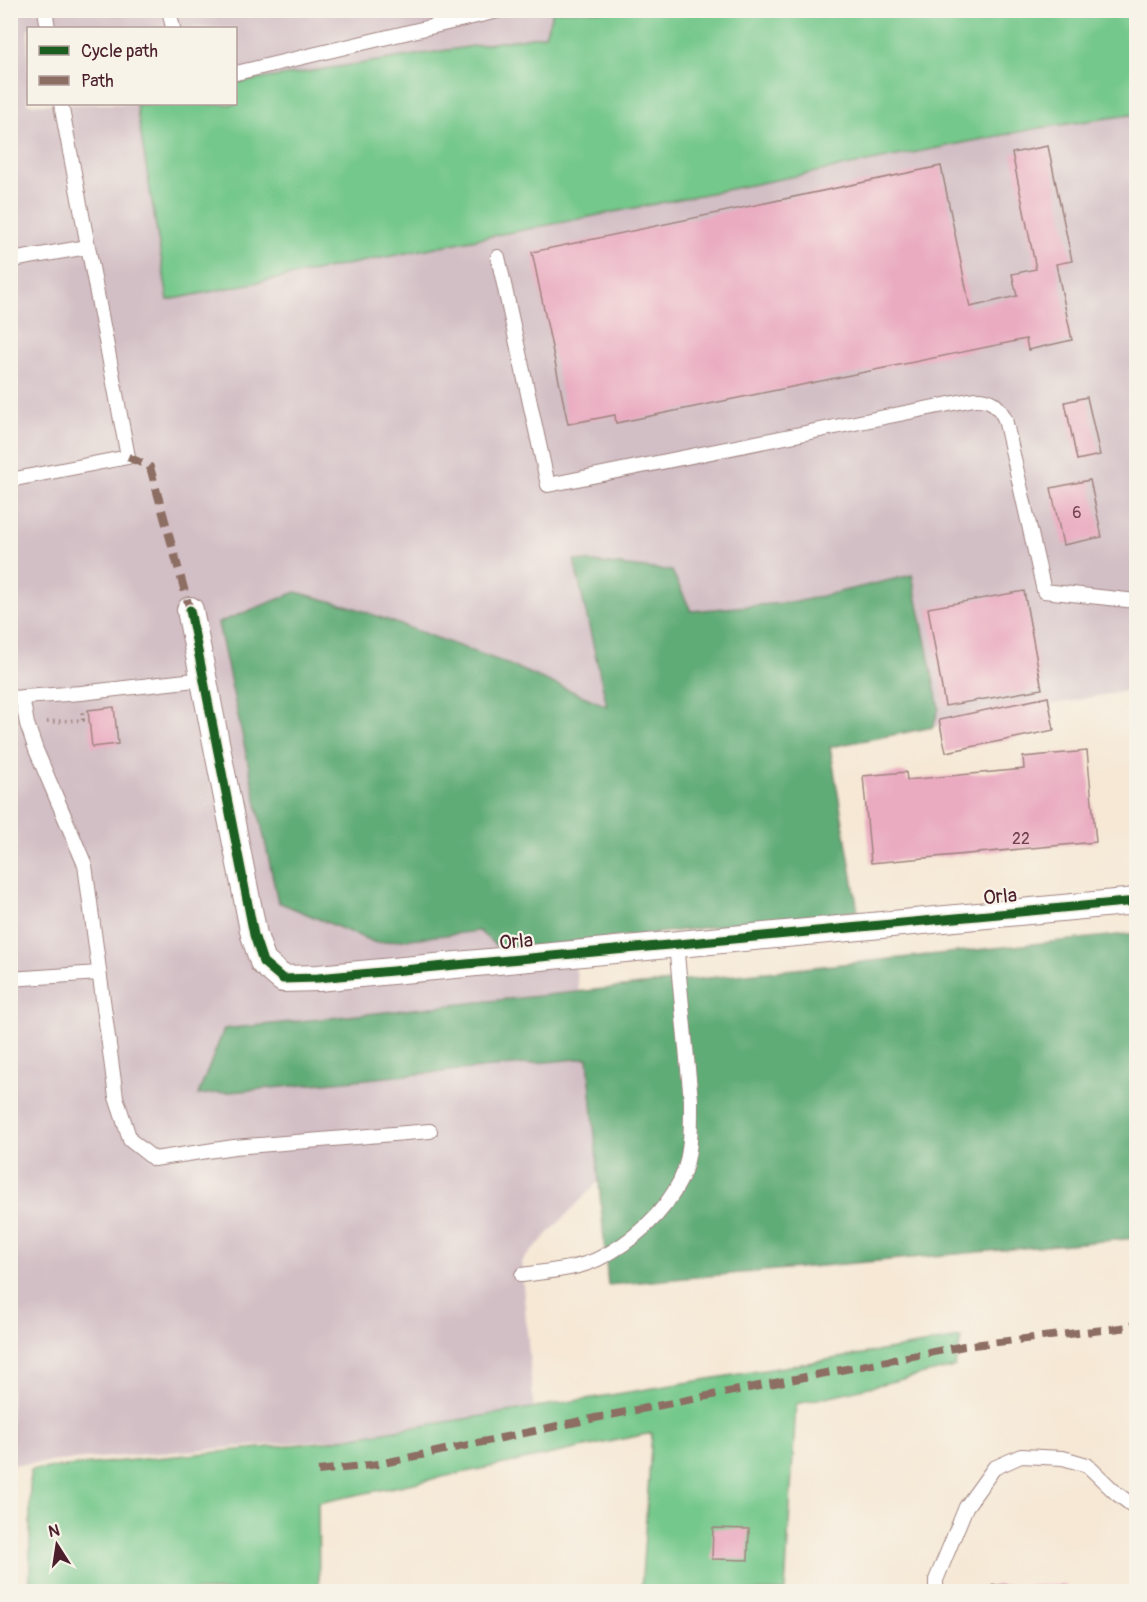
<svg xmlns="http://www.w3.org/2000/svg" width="1147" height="1602" font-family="Pangolin,sans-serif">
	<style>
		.industrial { fill: #d2bec5 }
		.green { fill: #75c88b; stroke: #60745b; stroke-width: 1.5 }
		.forest { fill: #60ac77; stroke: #556651; stroke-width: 1.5 }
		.building { fill: #eaabc1 }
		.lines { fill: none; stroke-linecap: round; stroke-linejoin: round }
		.lane-casing { stroke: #a08480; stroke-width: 16 }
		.street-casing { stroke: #a08480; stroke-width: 28 }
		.path { stroke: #a08480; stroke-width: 4; stroke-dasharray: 1.5 4.5; stroke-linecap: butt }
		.lane { stroke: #fff; stroke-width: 14 }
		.street { stroke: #fff; stroke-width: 26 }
		.quiet { stroke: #8d6e63; stroke-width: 8; stroke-dasharray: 15 8; stroke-linecap: butt }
		.cycleway-casing { stroke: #f7f3e8; stroke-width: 13 }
		.cycleway { stroke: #1b5e20; stroke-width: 9 }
		.labels { text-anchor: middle; stroke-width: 4.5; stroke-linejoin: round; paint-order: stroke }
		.number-label { font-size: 16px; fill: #724250 }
		.street-label { font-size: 20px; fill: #4a1f2b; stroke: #f7f3e8 }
	</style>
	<rect width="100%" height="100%" fill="#f7f3e8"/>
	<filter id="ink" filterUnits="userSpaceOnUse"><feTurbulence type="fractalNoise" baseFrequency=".0167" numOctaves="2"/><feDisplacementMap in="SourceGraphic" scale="12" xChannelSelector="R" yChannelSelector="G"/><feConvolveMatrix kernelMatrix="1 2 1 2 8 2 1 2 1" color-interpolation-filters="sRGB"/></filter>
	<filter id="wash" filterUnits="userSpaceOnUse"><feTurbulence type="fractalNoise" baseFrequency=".008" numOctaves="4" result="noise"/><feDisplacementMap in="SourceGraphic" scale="24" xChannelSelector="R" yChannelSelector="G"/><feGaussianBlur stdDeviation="1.35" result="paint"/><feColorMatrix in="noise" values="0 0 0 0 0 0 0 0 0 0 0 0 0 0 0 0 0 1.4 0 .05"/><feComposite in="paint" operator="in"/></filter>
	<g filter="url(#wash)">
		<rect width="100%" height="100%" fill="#f6e8d5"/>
		<!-- industrial -->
		<path class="industrial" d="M 11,11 L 553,11 L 545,35 L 236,83 L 236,28 L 28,28 L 28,104 L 136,104 L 168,300 L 1052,125 L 1136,112 L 1136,689 L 830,746 L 854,888 L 567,906 L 588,1058 L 599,1181 L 521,1262 L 535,1423 L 11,1465 Z"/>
		<!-- green -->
		<path class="green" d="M 553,11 L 1136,11 L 1136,114 L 1039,128 L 168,300 L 136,104 L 236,104 L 236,83 L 545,35 Z
			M 961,1338 L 955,1367 L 796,1404 L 785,1591 L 641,1591 L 652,1433 L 318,1503 L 319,1591 L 30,1591 L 30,1470 L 323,1442 Z"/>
		<!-- forest -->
		<path class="forest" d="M 574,560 L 672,571 L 691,611 L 796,602 L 912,575 L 939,708 L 933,727 L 830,747 L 858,911 L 501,950 L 479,931 L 376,943 L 278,902 L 218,623 L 296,592 L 349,606 L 500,661 L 607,706 Z
			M 1136,933 L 1136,1238 L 608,1285 L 588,1058 L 198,1095 L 224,1029 Z"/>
		<g id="blocks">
			<!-- building -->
			<path class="building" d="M 1048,146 L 1072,261 L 1056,264 L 1072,340 L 1028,350 L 1026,339 L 616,423 L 615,415 L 568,424 L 532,252 L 941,166 L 970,307 L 1017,296 L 1012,274 L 1036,269 L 1012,153 Z
				M 1087,397 L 1100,455 L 1077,460 L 1065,402 Z
				M 1090,480 L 1102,537 L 1063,545 L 1051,488 Z
				M 1024,591 L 1042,689 L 945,706 L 928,608 Z
				M 1048,697 L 1054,730 L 946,752 L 939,720 Z
				M 114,707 L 118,744 L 92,747 L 88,710 Z
				M 1087,751 L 1096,842 L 871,863 L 863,776 L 906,772 L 907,780 L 1024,769 L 1023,757 Z
				M 713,1528 L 749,1529 L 748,1560 L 712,1559 Z
				M 993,1585 L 1066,1585 L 1066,1592 L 993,1592 Z"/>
		</g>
	</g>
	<g filter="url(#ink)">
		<use href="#blocks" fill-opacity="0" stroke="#a08480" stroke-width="1.5"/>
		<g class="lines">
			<defs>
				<path id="lane" d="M 45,10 L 48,28
					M 169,10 L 173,28
					M 236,73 L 502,10
					M 498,257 L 548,485 L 974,399 C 991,398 998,405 1005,419 L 1044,591 L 1136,601
					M 12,260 L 87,247
					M 10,480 L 128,457 L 61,104
					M 22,697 L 27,724 L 36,750 L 85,865 L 116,1097 L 130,1140 L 154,1159 L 234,1147 L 430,1131
					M 10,698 L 81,693 L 204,679
					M 10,979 L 99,973
					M 522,1275 C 547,1271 575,1270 598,1259 C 631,1243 664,1214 680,1181 C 692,1157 691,1126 691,1100 L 676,944
					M 936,1592 L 936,1580 L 966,1507 L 994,1468 L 1021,1456 L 1063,1458 L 1087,1465 L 1116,1493 L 1136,1508"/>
				<path id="street" d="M 190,610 L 254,935 L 263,962 L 283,979 L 318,978 L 1136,901"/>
			</defs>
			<!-- lane casing -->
			<use href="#lane" class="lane-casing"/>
			<!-- street casing -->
			<use href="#street" class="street-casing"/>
			<!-- path -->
			<path class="path" d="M 47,722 L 83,720 L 82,712"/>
			<!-- lane -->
			<use href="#lane" class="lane"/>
			<!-- street -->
			<use href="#street" class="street"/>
			<!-- quiet -->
			<path class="quiet" d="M 128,457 L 150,467 L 190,610
				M 318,1471 L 379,1464 L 595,1418 L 964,1346 L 1129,1327 L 1136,1323"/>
			<defs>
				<path id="cycleway" d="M 190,610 L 254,935 L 263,962 L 283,979 L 318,978 L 1136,901"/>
			</defs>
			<!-- cycleway casing -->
			<use href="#cycleway" class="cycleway-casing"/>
			<!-- cycleway -->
			<use href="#cycleway" class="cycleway"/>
		</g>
	</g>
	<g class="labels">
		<!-- number labels -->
		<g class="number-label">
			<text x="1077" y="518">6</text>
			<text x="1021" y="844">22</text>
		</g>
		<!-- street labels -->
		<g class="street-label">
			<text transform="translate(1000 896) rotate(-5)" y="7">Orla</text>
			<text transform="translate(516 941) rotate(-5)" y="7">Orla</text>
		</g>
	</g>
	<!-- margin -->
	<rect width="1147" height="1602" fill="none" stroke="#f7f3e8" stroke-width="36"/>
	<!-- legend -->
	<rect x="27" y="27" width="210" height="78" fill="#f7f3e8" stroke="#b29e9c" stroke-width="1.5"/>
	<rect x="39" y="46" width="30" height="9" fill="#1b5e20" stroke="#b29e9c" stroke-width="1.5"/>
	<text x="81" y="57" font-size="18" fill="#4a1f2b">Cycle path</text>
	<rect x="39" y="76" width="30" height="9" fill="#8d6e63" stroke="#b29e9c" stroke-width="1.5"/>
	<text x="81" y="87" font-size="18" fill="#4a1f2b">Path</text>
	<!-- north arrow -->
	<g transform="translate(57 1545) rotate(348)" stroke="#f7f3e8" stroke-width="4.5" paint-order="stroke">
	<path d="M0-4.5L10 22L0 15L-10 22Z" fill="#4a1f2b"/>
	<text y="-9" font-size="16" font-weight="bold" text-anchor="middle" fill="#4a1f2b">N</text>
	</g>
</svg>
